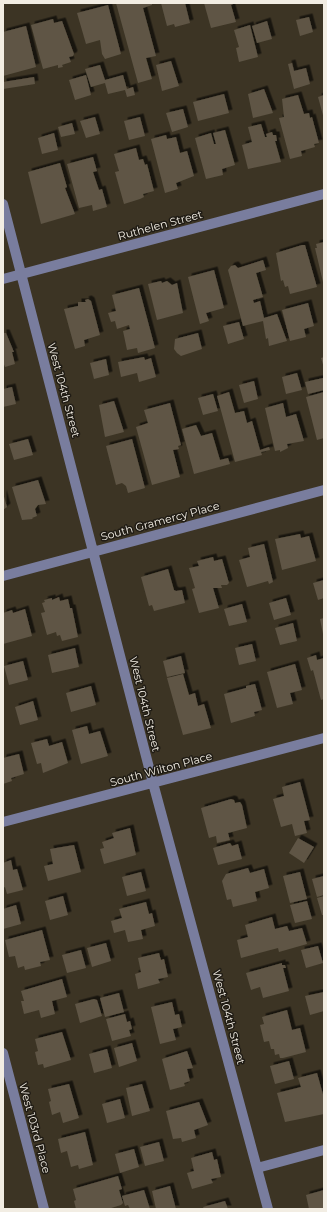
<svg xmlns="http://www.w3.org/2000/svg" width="327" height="1212" font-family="Montserrat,sans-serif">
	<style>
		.building { fill: #5e5545; filter: url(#shadow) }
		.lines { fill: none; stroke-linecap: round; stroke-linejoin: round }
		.minor { stroke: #797d9e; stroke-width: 10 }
		.labels { text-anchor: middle; stroke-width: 3; stroke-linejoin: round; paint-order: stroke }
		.street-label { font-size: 11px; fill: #f2ede3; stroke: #201c15 }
	</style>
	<defs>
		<filter id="shadow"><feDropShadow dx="3.5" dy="-3.5" stdDeviation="0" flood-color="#0009"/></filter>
	</defs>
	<rect width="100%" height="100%" fill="#3c3424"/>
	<!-- building -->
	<path class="building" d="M 116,3 L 152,3 L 152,5 L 143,8 L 156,56 L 146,58 L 152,79 L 138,83 Z
		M 161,3 L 185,3 L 190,23 L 175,27 L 174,24 L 167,26 Z
		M 204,3 L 235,3 L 231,5 L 236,22 L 211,28 Z
		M 108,5 L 121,54 L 105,59 L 102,54 L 100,40 L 86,44 L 77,13 Z
		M 309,17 L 313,32 L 300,36 L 296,20 Z
		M 53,19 L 54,23 L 62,21 L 74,54 L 73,56 L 69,57 L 71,62 L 62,65 L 63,67 L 58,68 L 58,65 L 43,69 L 31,25 Z
		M 267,21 L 272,39 L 257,43 L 252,26 Z
		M 250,25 L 258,57 L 239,62 L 236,48 L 239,47 L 234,30 Z
		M 26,26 L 36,67 L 3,76 L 3,32 Z
		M 171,61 L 179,86 L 162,91 L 156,65 Z
		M 292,63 L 294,71 L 306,68 L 310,84 L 294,89 L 288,64 Z
		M 100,65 L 105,80 L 123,75 L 127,89 L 133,87 L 135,95 L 127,97 L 125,90 L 108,94 L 105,83 L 91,87 L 85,69 Z
		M 86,75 L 91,95 L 75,100 L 69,80 Z
		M 34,77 L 35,84 L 3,89 L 3,82 Z
		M 264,89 L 273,113 L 253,118 L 248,94 Z
		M 224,94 L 229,113 L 198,121 L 193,102 Z
		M 298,95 L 304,114 L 309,113 L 310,118 L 312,117 L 319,143 L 314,144 L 315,147 L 301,151 L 302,156 L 290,159 L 279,118 L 284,117 L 282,99 Z
		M 324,95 L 324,119 L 318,97 Z
		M 183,109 L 188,127 L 172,132 L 166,113 Z
		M 95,117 L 100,134 L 86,138 L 80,121 Z
		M 140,117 L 145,136 L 129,140 L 124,121 Z
		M 72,123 L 75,134 L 61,137 L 58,127 Z
		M 261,124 L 265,137 L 267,137 L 266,134 L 272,132 L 273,135 L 276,135 L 277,141 L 275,141 L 281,162 L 248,169 L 242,145 L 252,142 L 248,127 Z
		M 225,130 L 235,165 L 222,169 L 223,175 L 206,179 L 195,138 L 211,133 L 214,144 L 216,144 L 213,133 Z
		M 54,133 L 58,150 L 42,154 L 38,138 Z
		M 166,135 L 167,139 L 176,137 L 180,153 L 187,151 L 194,176 L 176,183 L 178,189 L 165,193 L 151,139 Z
		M 136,148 L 139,160 L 143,159 L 145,165 L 147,164 L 154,191 L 143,194 L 144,197 L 140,199 L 124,204 L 115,172 L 119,171 L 114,154 Z
		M 93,157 L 97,171 L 93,172 L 99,190 L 102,189 L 107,207 L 93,211 L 92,205 L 79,208 L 67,164 Z
		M 60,163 L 67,187 L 65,188 L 75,214 L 41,224 L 28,172 Z
		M 324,242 L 324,282 L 323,282 L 315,248 L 317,248 L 316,244 Z
		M 302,245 L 305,245 L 317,287 L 290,294 L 288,286 L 285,287 L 283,280 L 281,281 L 276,253 Z
		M 263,260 L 266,270 L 256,273 L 263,297 L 253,300 L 254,303 L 260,301 L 264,318 L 277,314 L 287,341 L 269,346 L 268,338 L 266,339 L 263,321 L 243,326 L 228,270 L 231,266 L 235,265 L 238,268 Z
		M 214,270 L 224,308 L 206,313 L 209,321 L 200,324 L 188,277 Z
		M 161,281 L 162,283 L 167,281 L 172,285 L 177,283 L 183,313 L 157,320 L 148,284 Z
		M 139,288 L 155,348 L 138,353 L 137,348 L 127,350 L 123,331 L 130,329 L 129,325 L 117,329 L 115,321 L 111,322 L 108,313 L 116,311 L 112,295 Z
		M 88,299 L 91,301 L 100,335 L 84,340 L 85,346 L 75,349 L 64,309 L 78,306 L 78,302 L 86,302 L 85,300 Z
		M 308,303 L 314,326 L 304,329 L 306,337 L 290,341 L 282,310 Z
		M 239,322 L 244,339 L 228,344 L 223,326 Z
		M 3,333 L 6,333 L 14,352 L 12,352 L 15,364 L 5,367 L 3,362 Z
		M 198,333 L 202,349 L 181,356 L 177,353 L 174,349 L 175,339 Z
		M 144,357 L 145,360 L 151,358 L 156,377 L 139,382 L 137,373 L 121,377 L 118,362 Z
		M 324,357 L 324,368 L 321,358 Z
		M 106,359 L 109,375 L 94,379 L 90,363 Z
		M 297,373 L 302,390 L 286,394 L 282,377 Z
		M 323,378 L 324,390 L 308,394 L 305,382 Z
		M 254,381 L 258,399 L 244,403 L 239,385 Z
		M 12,387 L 16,404 L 3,407 L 3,389 Z
		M 229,392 L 235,413 L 244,411 L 247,423 L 252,421 L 260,450 L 269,447 L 270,450 L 261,452 L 262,455 L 235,462 L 217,396 Z
		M 324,392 L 324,438 L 317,440 L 306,397 Z
		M 213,394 L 218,411 L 203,415 L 198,398 Z
		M 114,401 L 124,432 L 105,437 L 99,405 Z
		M 170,403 L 181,445 L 178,446 L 179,449 L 173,450 L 180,477 L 152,485 L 136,427 L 148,423 L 144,410 Z
		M 283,403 L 286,417 L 296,414 L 304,441 L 287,444 L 288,448 L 280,452 L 280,450 L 275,451 L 265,408 Z
		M 196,425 L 201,436 L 212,433 L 220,460 L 228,458 L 230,464 L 194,474 L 182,429 Z
		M 28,439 L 33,455 L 14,460 L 9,444 Z
		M 132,439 L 145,488 L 128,493 L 126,486 L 122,483 L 116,485 L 106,446 Z
		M 38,480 L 46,504 L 38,505 L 35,509 L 37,516 L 32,518 L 33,519 L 22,520 L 12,487 Z
		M 3,493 L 7,507 L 3,510 Z
		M 300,534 L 301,538 L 309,536 L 316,561 L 282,570 L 275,539 Z
		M 264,544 L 273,582 L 269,584 L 268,581 L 247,587 L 239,560 L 250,557 L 248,548 Z
		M 213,557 L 214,561 L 222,559 L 229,583 L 227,585 L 221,585 L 222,588 L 213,588 L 219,608 L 199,613 L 192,589 L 195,588 L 189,568 L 199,566 L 197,561 Z
		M 168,569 L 174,590 L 176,591 L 182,590 L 185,603 L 154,611 L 152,605 L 149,606 L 141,577 Z
		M 324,580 L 324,598 L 318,600 L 313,583 Z
		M 59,597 L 60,601 L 68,599 L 70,608 L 72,608 L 78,637 L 62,641 L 60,635 L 57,636 L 56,632 L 47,635 L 41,613 L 45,612 L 42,603 L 45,602 L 44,600 L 52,598 L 52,600 Z
		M 286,598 L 291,615 L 274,620 L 269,603 Z
		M 242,604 L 247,622 L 229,626 L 224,609 Z
		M 25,609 L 32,636 L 3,644 L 3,613 L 12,610 L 13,613 Z
		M 324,618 L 324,634 L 323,634 L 320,619 Z
		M 293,623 L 297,641 L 280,645 L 275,628 Z
		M 252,644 L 256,661 L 239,665 L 235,648 Z
		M 75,648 L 79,667 L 52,673 L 48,655 Z
		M 316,655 L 317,660 L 324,658 L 324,699 L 321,700 L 313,670 L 311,671 L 307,658 Z
		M 181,656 L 185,673 L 167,677 L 163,661 Z
		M 23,661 L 28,680 L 9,685 L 4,666 Z
		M 295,664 L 302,690 L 290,693 L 293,704 L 277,708 L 267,672 Z
		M 183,674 L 189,695 L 195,693 L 198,706 L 204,704 L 211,728 L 183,735 L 167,678 Z
		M 255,684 L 262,710 L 254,712 L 255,716 L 231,723 L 224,694 L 246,688 L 246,686 Z
		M 91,686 L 96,705 L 71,712 L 66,693 Z
		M 33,701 L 38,720 L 20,725 L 15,707 Z
		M 87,726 L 89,734 L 100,731 L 108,756 L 81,764 L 72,730 Z
		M 47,739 L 49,746 L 62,742 L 68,763 L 43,773 L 41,763 L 37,764 L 31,743 Z
		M 19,754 L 24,774 L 11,778 L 12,781 L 3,784 L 3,758 Z
		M 300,782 L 310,820 L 304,821 L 307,833 L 295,836 L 292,824 L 281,827 L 273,799 L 284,796 L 282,787 Z
		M 231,799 L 234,800 L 235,803 L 240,802 L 242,805 L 247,828 L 228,833 L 230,840 L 217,843 L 216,836 L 209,838 L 201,808 Z
		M 130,828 L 136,855 L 104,864 L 100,849 L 104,848 L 102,842 L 114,838 L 112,833 Z
		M 298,838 L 314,847 L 304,863 L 289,853 Z
		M 230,843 L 232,846 L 238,844 L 242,859 L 218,865 L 213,848 Z
		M 74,845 L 81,872 L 48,881 L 44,866 L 53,864 L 50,849 Z
		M 11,860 L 13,870 L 17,869 L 23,890 L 7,894 L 5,887 L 3,888 L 3,863 Z
		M 248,868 L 250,873 L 264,869 L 269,888 L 255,892 L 257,901 L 233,907 L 231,899 L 227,900 L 222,881 L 226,874 Z
		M 141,872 L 146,891 L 127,896 L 122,877 Z
		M 300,872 L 307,899 L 290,903 L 283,876 Z
		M 324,876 L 324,895 L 317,897 L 312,879 Z
		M 63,896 L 68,915 L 50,920 L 45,901 Z
		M 324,896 L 324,915 L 322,915 L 317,898 Z
		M 307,901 L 312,919 L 295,923 L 290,905 Z
		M 146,902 L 149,914 L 152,913 L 155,926 L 141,930 L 143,939 L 128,942 L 125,930 L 114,933 L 111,921 L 122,918 L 119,909 Z
		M 16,905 L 21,924 L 3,929 L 3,909 Z
		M 272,917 L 275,929 L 287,926 L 289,931 L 302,928 L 307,944 L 279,952 L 278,948 L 241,958 L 237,940 L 248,937 L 245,925 Z
		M 42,930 L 50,960 L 40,962 L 41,966 L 25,970 L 24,966 L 18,968 L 15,956 L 9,957 L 5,940 Z
		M 106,943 L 111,961 L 92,967 L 87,948 Z
		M 318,946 L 323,963 L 306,968 L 301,950 Z
		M 81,950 L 86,968 L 67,973 L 62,955 Z
		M 159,953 L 161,960 L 164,959 L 168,977 L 158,979 L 160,983 L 138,989 L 135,974 L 141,972 L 138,958 Z
		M 282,963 L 282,965 L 285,965 L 286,968 L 283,968 L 289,991 L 263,998 L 260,987 L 251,990 L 246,973 Z
		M 62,979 L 67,997 L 52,1001 L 55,1014 L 41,1018 L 39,1010 L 24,1014 L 21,1001 L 24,1001 L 21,991 Z
		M 324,992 L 324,1011 L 310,1015 L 305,996 Z
		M 119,993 L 124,1012 L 105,1017 L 100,998 Z
		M 94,999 L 97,1000 L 102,1016 L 80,1023 L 75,1004 Z
		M 172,1002 L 175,1015 L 179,1014 L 182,1027 L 173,1029 L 176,1040 L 160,1044 L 151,1007 Z
		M 287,1010 L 292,1030 L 300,1028 L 306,1052 L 283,1058 L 280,1058 L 279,1054 L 275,1055 L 274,1049 L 271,1049 L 269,1041 L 264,1042 L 260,1025 L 264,1024 L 262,1017 Z
		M 125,1014 L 127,1022 L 130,1021 L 132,1029 L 129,1030 L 131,1036 L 112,1041 L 106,1019 Z
		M 62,1032 L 71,1060 L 44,1068 L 43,1064 L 38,1065 L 35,1052 L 38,1051 L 35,1039 Z
		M 132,1043 L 137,1061 L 119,1067 L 114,1048 Z
		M 107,1049 L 112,1068 L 94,1073 L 89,1054 Z
		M 187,1051 L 193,1068 L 187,1069 L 190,1081 L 184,1083 L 185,1086 L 170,1090 L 162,1059 Z
		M 289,1061 L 294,1079 L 275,1084 L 270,1066 Z
		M 317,1073 L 324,1098 L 324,1114 L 285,1122 L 277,1093 L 301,1087 L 298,1078 Z
		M 69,1084 L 79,1118 L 63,1123 L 60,1112 L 52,1115 L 49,1102 L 51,1101 L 48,1089 Z
		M 142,1084 L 150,1111 L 132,1116 L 126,1088 Z
		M 120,1099 L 125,1118 L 107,1123 L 102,1104 Z
		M 199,1102 L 208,1125 L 194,1130 L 196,1138 L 182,1142 L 181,1138 L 173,1139 L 166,1111 Z
		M 85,1132 L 93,1165 L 79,1169 L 78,1165 L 71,1167 L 67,1151 L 61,1153 L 58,1139 Z
		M 159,1142 L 164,1161 L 145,1166 L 140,1147 Z
		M 134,1149 L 139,1167 L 120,1173 L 115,1154 Z
		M 212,1152 L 214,1160 L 217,1159 L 221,1177 L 211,1179 L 213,1183 L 192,1189 L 187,1173 L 194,1171 L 191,1158 Z
		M 118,1176 L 122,1189 L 119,1190 L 123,1203 L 121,1205 L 108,1209 L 76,1209 L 74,1201 L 76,1200 L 73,1189 Z
		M 170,1186 L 176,1209 L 156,1209 L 152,1191 Z
		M 144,1190 L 150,1209 L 130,1209 L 128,1205 L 125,1206 L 122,1196 Z
		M 324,1190 L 324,1209 L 309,1209 L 306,1195 Z
		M 225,1201 L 228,1209 L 204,1209 L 203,1207 Z"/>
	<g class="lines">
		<!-- minor -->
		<path class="minor" d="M 3,204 L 153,783 L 268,1209
			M 3,279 L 324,194
			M 3,576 L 324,490
			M 3,822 L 324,738
			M 3,1053 L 44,1209
			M 257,1168 L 324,1150"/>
	</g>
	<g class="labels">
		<!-- street labels -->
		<g class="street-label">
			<text transform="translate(160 225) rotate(-15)" y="4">Ruthelen Street</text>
			<text transform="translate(64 390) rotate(75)" y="4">West 104th Street</text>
			<text transform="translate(160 521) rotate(-15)" y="4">South Gramercy Place</text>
			<text transform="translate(145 704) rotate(76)" y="4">West 104th Street</text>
			<text transform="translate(161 769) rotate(-15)" y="4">South Wilton Place</text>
			<text transform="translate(229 1017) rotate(75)" y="4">West 104th Street</text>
			<text transform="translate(35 1128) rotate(75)" y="4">West 103rd Place</text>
		</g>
	</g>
	<!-- border -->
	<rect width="327" height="1212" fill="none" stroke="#f2ede3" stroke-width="8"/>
</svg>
